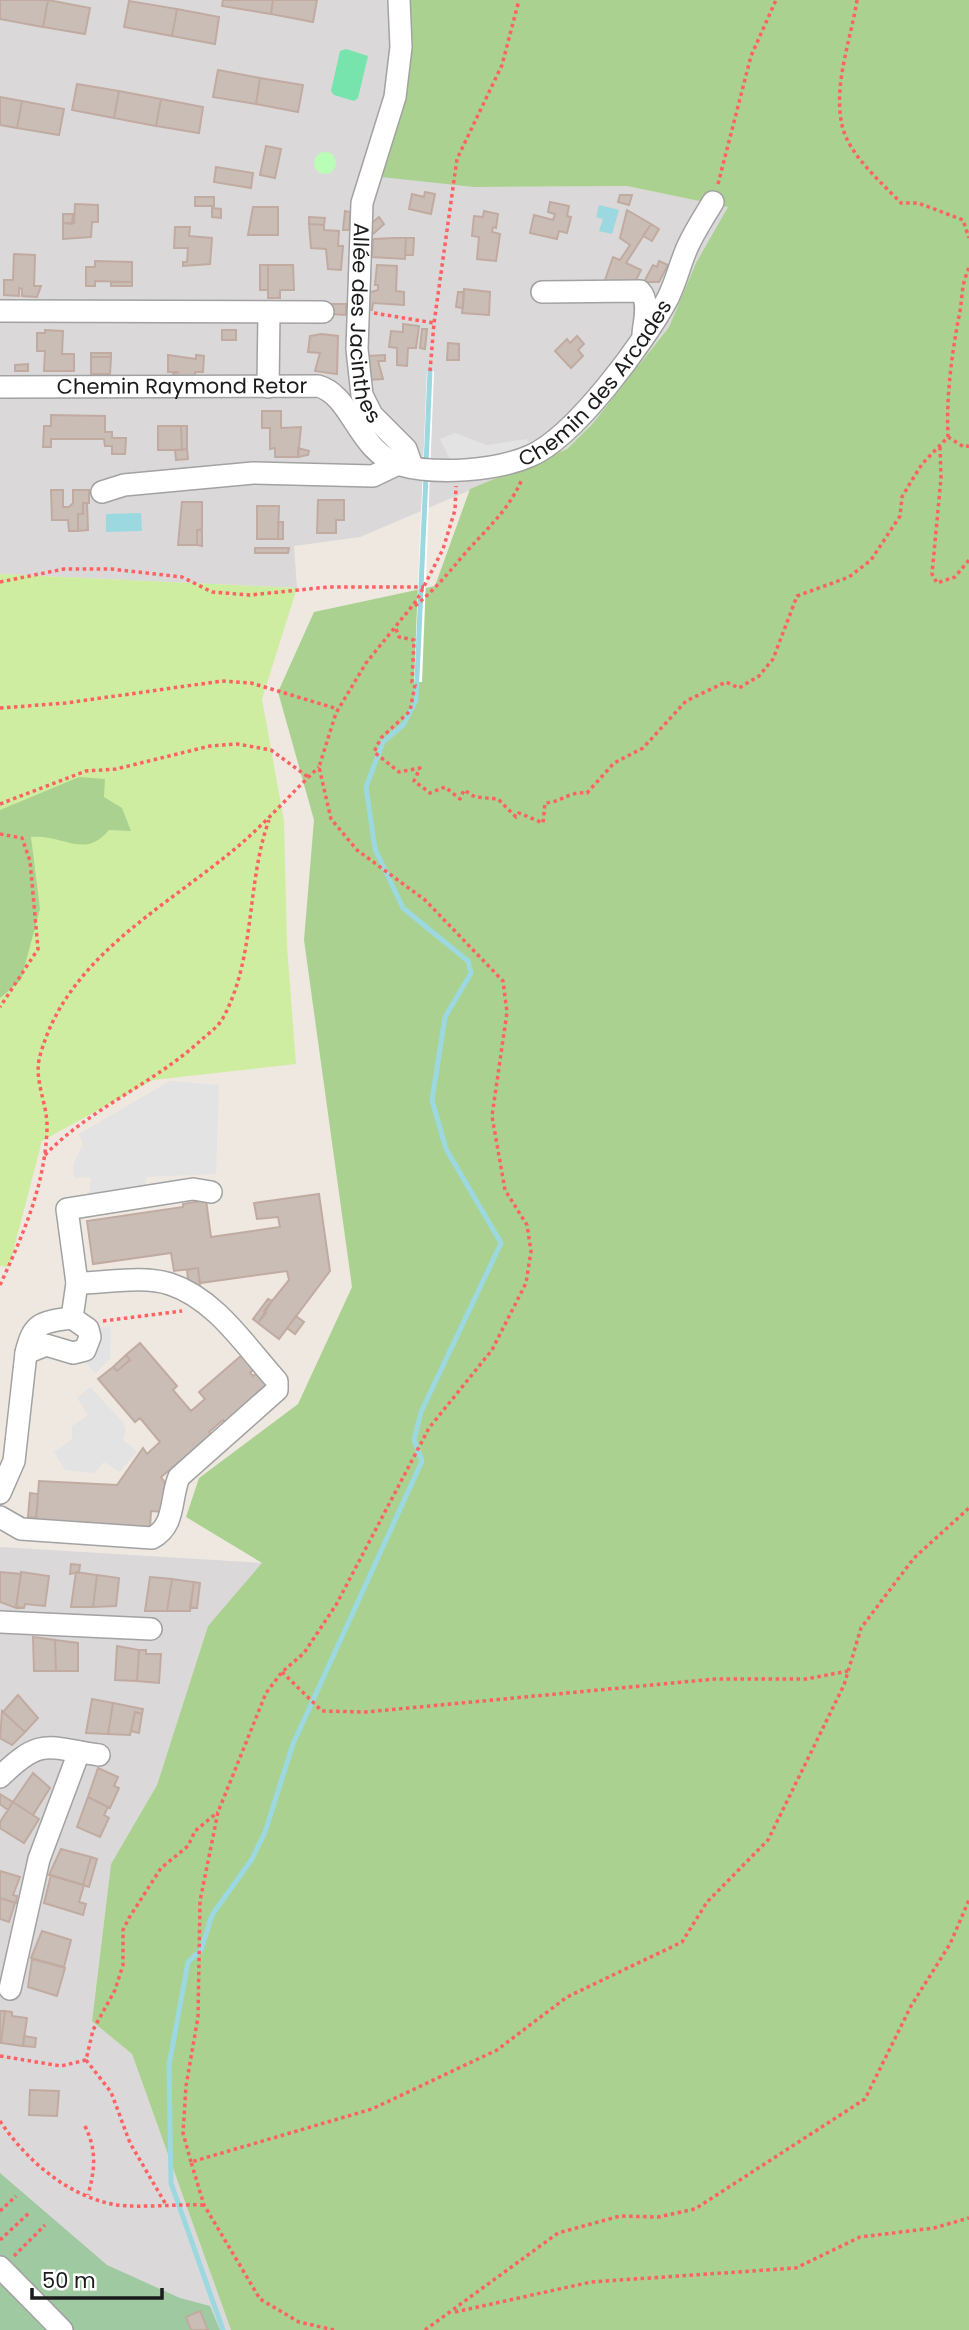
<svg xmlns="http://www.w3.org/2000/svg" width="969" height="2330" font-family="Poppins,sans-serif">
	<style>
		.residential { fill: #dad8d8 }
		.grass { fill: #cfeda1 }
		.forest { fill: #abd191 }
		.cemetery { fill: #9fc9a1 }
		.park { fill: #bafdb7 }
		.pitch { fill: #77e4ad }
		.parking { fill: #e3e3e3 }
		.water { fill: #9cd8e0 }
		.pier { fill: #fff }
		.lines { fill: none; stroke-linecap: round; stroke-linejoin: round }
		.stream { stroke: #9cd8e0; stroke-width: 5 }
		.building { fill: #cabdb6; stroke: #c1aba1; stroke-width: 2 }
		.minor-casing { stroke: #a2a2a2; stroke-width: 24 }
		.path { stroke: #ff6062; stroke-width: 3.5; stroke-dasharray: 3.5 3.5; stroke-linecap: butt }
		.minor { stroke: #fff; stroke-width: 21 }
		.labels { text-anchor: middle; stroke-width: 5; stroke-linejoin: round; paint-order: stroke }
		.street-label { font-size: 21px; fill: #1b1b1b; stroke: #fff }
	</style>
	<rect width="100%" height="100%" fill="#eee8e0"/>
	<!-- residential -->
	<path class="residential" d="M 0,0 L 408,0 L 474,187 L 627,186 L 729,207 L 696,263 L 669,327 L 593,423 L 567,449 L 360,537 L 294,546 L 297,588 L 0,574 Z
		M 0,1547 L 263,1563 L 208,1626 L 157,1785 L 111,1864 L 92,2020 L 132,2054 L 231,2330 L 0,2330 Z"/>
	<!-- grass -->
	<path class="grass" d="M 0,574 L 297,588 L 262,699 L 284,821 L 287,946 L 296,1064 L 153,1080 L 42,1141 L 9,1267 L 0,1266 Z"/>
	<!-- forest -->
	<path class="forest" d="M 408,0 L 969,0 L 969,2330 L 231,2330 L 132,2054 L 92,2021 L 111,1864 L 157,1785 L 208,1626 L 262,1563 L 186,1517 L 199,1478 L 298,1404 L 352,1287 L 304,940 L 314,820 L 278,692 L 314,612 L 435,586 L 470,489 L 567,449 L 593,423 L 669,327 L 696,263 L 728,207 L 627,186 L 474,187 L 381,177 Z
		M 79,777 L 105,779 L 104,797 L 122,808 L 131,831 L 109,830 C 84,860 64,834 31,837 L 40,909 L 21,980 L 0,998 L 0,810 Z"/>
	<!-- cemetery -->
	<path class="cemetery" d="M 0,2173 L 107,2265 L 180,2298 L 210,2306 L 220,2330 L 0,2330 Z"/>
	<!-- park -->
	<path class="park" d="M314 163a11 11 0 1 1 22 0a11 11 0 1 1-22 0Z"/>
	<!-- pitch -->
	<path class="pitch" d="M 346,49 L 368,56 L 358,98 L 354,101 L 334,95 L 331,91 L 340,51 Z"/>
	<!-- parking -->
	<path class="parking" d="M 455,433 L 487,445 L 527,439 L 536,452 L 455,470 L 440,439 Z
		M 170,1081 L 219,1085 L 216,1174 L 146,1177 L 145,1188 L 89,1196 L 91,1177 L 74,1178 L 73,1165 L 83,1144 L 79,1134 Z
		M 111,1326 L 110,1359 L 95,1373 L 79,1354 L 88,1329 Z
		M 90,1387 L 123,1422 L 126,1430 L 123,1440 L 137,1451 L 120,1472 L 104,1462 L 94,1473 L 65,1470 L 54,1452 L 72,1439 L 72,1426 L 88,1415 L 77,1398 Z"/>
	<!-- water -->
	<path class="water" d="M 599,205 L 619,210 L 612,234 L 599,231 L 603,219 L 596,217 Z
		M 141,513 L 142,531 L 106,532 L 106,514 Z"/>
	<!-- pier -->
	<path class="pier" d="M 427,371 L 434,371 L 422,682 L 414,682 Z"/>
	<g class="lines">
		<!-- stream -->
		<path class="stream" d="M 426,465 L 430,371
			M 223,2330 L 171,2183 L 169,2065 L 188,1962 L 201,1950 L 212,1915 L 252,1859 L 265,1832 L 293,1744 L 422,1461 L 414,1440 L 421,1412 L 501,1243 L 446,1149 L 432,1100 L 445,1017 L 471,973 L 468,961 L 403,908 L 375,849 L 366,787 L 383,742 L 404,724 L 416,700 L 426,475"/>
	</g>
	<!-- building -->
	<path class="building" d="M 0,0 L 48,0 L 43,27 L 0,19 Z
		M 48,0 L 90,8 L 85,34 L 43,27 Z
		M 223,0 L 273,0 L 271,14 L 222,6 Z
		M 273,0 L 317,0 L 313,22 L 271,14 Z
		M 129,1 L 177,9 L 172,36 L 124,27 Z
		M 177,9 L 219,17 L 215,44 L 172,36 Z
		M 218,70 L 260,78 L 256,104 L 213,97 Z
		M 260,78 L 303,85 L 298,112 L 256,104 Z
		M 77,84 L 119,91 L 114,118 L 72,110 Z
		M 119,91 L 161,99 L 156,126 L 114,118 Z
		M 0,97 L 22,101 L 17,128 L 0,125 Z
		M 161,99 L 203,107 L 199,133 L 156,126 Z
		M 22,101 L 64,109 L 59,135 L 17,128 Z
		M 266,146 L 281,149 L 275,178 L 260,175 Z
		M 216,167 L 253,173 L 251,188 L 214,182 Z
		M 425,192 L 435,194 L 431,214 L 409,209 L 412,194 L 424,197 Z
		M 620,195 L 632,195 L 629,205 L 618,202 Z
		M 195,197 L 214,197 L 214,206 L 195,206 Z
		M 550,202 L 569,206 L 567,216 L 571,217 L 567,233 L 559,231 L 557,239 L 530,233 L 534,215 L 553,220 L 555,214 L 548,212 Z
		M 75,204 L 98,205 L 98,222 L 92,222 L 91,237 L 63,239 L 63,223 L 74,223 Z
		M 253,207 L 278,207 L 278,235 L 248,235 Z
		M 212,208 L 221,209 L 221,218 L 212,217 Z
		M 627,210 L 651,224 L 626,263 L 641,270 L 635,282 L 604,283 L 613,257 L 620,260 L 630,245 L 620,238 Z
		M 345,211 L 351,212 L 349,230 L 343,230 Z
		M 484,211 L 498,214 L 496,228 L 493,227 L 492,232 L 500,234 L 496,261 L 477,259 L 479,237 L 472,236 L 474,216 L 483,217 Z
		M 63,214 L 73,214 L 72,224 L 63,223 Z
		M 309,217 L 325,218 L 324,225 L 309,224 Z
		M 379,217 L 384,224 L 373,234 L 367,227 Z
		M 309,224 L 324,225 L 324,230 L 339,231 L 338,246 L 343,246 L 341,270 L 328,269 L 326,249 L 311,248 Z
		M 651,224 L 659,229 L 652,241 L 643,236 Z
		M 175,227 L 190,227 L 189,236 L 212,238 L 210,264 L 183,266 L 183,262 L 187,262 L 188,248 L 174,248 Z
		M 395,238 L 406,238 L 405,259 L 372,257 L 373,239 Z
		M 406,238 L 414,238 L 413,255 L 405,255 Z
		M 14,254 L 35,255 L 34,286 L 41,286 L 37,297 L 22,296 L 22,289 L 19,288 L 19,296 L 4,295 L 4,280 L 13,280 Z
		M 95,261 L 132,262 L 132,282 L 95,281 L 95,286 L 86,286 L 86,267 L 95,267 Z
		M 659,261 L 668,265 L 659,282 L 644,282 L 653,265 L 657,267 Z
		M 260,265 L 268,265 L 268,290 L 260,290 Z
		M 268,265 L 293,265 L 294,290 L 280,290 L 280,298 L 268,298 Z
		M 377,265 L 397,266 L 396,291 L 404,292 L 404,305 L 373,303 L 372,310 L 363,309 L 363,294 L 378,290 L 378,285 L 375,285 Z
		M 111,282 L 132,282 L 132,286 L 111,286 Z
		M 464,289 L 490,292 L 489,315 L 462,313 Z
		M 458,292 L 464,292 L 463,308 L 456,307 Z
		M 330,304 L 346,304 L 346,315 L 330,314 Z
		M 403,324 L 419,326 L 416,348 L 408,348 L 407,366 L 397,365 L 397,348 L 389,347 L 391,331 L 403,332 Z
		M 422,329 L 427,329 L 425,349 L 420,348 Z
		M 45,330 L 63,331 L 62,354 L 74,354 L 74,371 L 44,371 L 45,351 L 37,351 L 37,333 L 45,333 Z
		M 222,330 L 236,330 L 236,340 L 222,340 Z
		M 321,334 L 338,336 L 337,374 L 315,371 L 320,353 L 308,352 L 310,336 Z
		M 577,336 L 584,344 L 578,350 L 583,356 L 571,368 L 555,351 L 567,339 L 570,343 Z
		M 448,343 L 459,344 L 459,360 L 447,360 Z
		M 91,353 L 111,353 L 111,357 L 91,357 Z
		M 168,355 L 196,359 L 196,355 L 204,356 L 203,372 L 195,372 L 195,380 L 173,379 L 173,374 L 179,372 L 168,372 Z
		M 385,355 L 385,361 L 378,361 L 383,379 L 367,380 L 367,356 Z
		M 91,357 L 111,357 L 110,374 L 91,374 Z
		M 28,364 L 28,371 L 15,371 L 15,365 Z
		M 262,411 L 281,411 L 281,428 L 301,427 L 298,457 L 275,457 L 275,448 L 270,449 L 270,428 L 262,428 Z
		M 51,415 L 105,416 L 105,432 L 112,432 L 112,438 L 126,438 L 125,454 L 112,454 L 112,446 L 105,446 L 104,439 L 51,439 L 51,447 L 43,447 L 44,426 L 51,426 Z
		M 158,426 L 181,426 L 182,450 L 158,450 Z
		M 181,426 L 187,426 L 187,449 L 182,450 Z
		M 298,448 L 309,451 L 308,455 L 298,457 Z
		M 187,449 L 188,459 L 176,460 L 175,450 Z
		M 51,490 L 63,490 L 63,507 L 69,507 L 73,503 L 73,490 L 89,490 L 89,503 L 83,503 L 83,514 L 78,514 L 78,531 L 69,531 L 68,520 L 52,520 Z
		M 318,500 L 344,500 L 344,520 L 336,520 L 336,533 L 317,533 Z
		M 182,502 L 202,502 L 202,529 L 197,530 L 197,545 L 178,545 Z
		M 83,503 L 87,503 L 88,530 L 78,531 L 78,514 L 83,514 Z
		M 257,506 L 279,506 L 278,539 L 257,539 Z
		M 278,522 L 283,522 L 283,539 L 278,539 Z
		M 202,529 L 202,546 L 197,545 L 197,530 Z
		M 255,548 L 289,548 L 288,553 L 255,553 Z
		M 319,1194 L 330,1271 L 279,1339 L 258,1323 L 266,1313 L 264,1311 L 289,1280 L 287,1271 L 200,1283 L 198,1268 L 174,1271 L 171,1253 L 93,1264 L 87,1221 L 183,1207 L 183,1204 L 206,1200 L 211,1237 L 280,1227 L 278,1217 L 257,1219 L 254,1203 Z
		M 198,1268 L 200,1285 L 189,1286 L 187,1270 Z
		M 268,1299 L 272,1301 L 258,1323 L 253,1319 Z
		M 296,1316 L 304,1322 L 295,1334 L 287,1328 Z
		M 140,1343 L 177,1386 L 173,1390 L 191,1411 L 205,1399 L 199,1392 L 242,1355 L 254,1369 L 250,1373 L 253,1376 L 257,1373 L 269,1387 L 226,1424 L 223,1420 L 209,1432 L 212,1436 L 161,1477 L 165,1483 L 163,1512 L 151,1511 L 150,1529 L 36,1523 L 39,1481 L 117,1485 L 143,1448 L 147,1454 L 160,1442 L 140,1418 L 135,1422 L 98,1379 L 113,1367 L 117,1371 L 130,1360 L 126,1355 Z
		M 126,1355 L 130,1360 L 117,1371 L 113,1367 Z
		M 30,1493 L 38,1494 L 36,1518 L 28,1517 Z
		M 71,1564 L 80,1565 L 79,1572 L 70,1574 Z
		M 0,1572 L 21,1574 L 16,1608 L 0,1602 Z
		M 21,1572 L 49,1576 L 45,1606 L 25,1604 L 24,1608 L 16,1607 Z
		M 76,1572 L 97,1575 L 93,1607 L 71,1607 Z
		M 97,1575 L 119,1578 L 116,1606 L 93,1607 Z
		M 150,1577 L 172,1579 L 167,1611 L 145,1611 Z
		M 172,1579 L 194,1582 L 190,1611 L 167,1611 Z
		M 194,1582 L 200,1583 L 197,1608 L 190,1607 Z
		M 33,1637 L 55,1640 L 56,1671 L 34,1671 Z
		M 55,1640 L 78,1643 L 78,1671 L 56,1671 Z
		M 117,1646 L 139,1650 L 137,1681 L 115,1680 Z
		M 139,1650 L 146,1650 L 146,1654 L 161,1654 L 159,1683 L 137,1681 Z
		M 18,1695 L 38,1718 L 25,1732 L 3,1712 Z
		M 92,1699 L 113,1703 L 108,1734 L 86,1733 Z
		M 113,1703 L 143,1709 L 142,1714 L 135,1712 L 130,1735 L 108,1734 Z
		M 2,1711 L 25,1732 L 12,1745 L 0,1738 Z
		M 135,1712 L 142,1714 L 139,1733 L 131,1731 Z
		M 98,1768 L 118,1777 L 114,1786 L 119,1788 L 110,1808 L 88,1797 Z
		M 33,1773 L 50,1788 L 33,1815 L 13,1802 Z
		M 0,1794 L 13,1802 L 8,1810 L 0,1804 Z
		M 88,1797 L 108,1807 L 104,1815 L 109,1818 L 100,1837 L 77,1827 Z
		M 13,1802 L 39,1819 L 24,1843 L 0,1828 L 0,1822 Z
		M 61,1849 L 91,1857 L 83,1885 L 49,1875 Z
		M 91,1857 L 97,1859 L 89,1887 L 83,1885 Z
		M 0,1871 L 20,1877 L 13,1895 L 17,1896 L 16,1903 L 0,1898 Z
		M 51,1875 L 84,1885 L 79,1902 L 86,1904 L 83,1915 L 44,1903 Z
		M 0,1898 L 15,1903 L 9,1922 L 0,1919 Z
		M 42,1931 L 71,1940 L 64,1967 L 31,1958 Z
		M 32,1959 L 65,1968 L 57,1996 L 28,1987 Z
		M 0,2011 L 5,2011 L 1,2043 L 0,2043 Z
		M 5,2011 L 12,2012 L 12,2016 L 27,2018 L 23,2046 L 1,2043 Z
		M 24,2036 L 36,2038 L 35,2047 L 23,2046 Z
		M 30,2090 L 59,2091 L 57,2116 L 29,2115 Z
		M 200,2311 L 208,2330 L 191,2330 L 186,2317 Z"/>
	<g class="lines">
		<defs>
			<g id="minor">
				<path id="s1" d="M 399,0 L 401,47 L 395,97 L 362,203 L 357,349 L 362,395 L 372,415 L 406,449 L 412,466"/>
				<path d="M 542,292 L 640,291 C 650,302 644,321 643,334"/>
				<path d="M 0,311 L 323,312"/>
				<path id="s2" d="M 0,387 L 318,386 C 352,395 358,452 400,465 C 436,475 496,471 530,456 C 575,437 645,341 668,298 C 676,282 680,264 687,248 C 694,232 704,217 713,202"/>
				<path d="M 268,387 L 269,312"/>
				<path d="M 102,492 L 124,485 L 253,473 L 373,476 L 398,464"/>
				<path d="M 72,1318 L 77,1283 L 67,1209 L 193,1189 L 211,1192"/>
				<path d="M 72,1318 L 88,1329 L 90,1337 L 85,1350 L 73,1353 L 46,1345 L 26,1353 C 33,1322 42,1322 72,1318 Z"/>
				<path d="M 0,1493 L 14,1461 L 26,1353"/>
				<path d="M 0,1517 L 21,1529 L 152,1538 C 176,1526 170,1498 179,1477 L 277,1390 L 277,1381 C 246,1347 216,1299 170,1284 C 143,1275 105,1283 77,1283"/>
				<path d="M 0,1622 L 151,1629"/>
				<path d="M 0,1777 C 41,1737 46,1747 99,1755"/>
				<path d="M 10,1989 L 39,1859 L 79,1752"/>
				<path d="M 0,2267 L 62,2330"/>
			</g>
		</defs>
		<!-- minor casing -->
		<use href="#minor" class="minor-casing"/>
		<!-- path -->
		<path class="path" d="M 857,0 C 851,39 833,85 842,125 C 848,154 881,182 901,203 L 918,203 L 963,220 L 969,238
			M 718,184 L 751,56 L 776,0
			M 374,313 L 434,323
			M 430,371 L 434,323 L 457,159 L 502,65 L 519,0
			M 948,437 L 964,447 L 969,446
			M 940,447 L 941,478 L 932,574 L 937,583 L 955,577 L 969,560
			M 0,582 L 64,569 L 111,569 L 182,577 L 212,592 L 250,595 L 328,587 L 424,587
			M 415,606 C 433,591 446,576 461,558 C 484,531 508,512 522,479
			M 396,629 L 399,637 L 414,640 L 412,682 L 415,685 L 410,711 L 381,738 L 374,752 L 399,772 L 420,768 L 414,781 L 430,793 L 445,787 L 460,799 L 464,790 L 475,797 L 498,799 L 516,817 L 519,813 L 543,823 L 545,803 C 562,802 569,791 587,793 L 614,763 L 643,748 L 686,701 L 726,682 L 739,688 L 759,676 L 773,659 L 797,596 L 849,577 L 871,560 L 900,516 L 902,497 L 909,485 L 922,464 L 948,437 C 946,395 952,352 960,311 C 963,293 961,286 969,268
			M 0,708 L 66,703 L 222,681 L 251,683 L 338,709
			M 0,804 L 86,771 L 116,769 L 210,746 L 237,744 L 271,750 L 308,777
			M 0,834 L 22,838 L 30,861 L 38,949 L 0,1007
			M 45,1155 C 89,1109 153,1084 200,1041 C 208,1034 218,1027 223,1018 C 256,957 246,884 269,820
			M 0,1285 C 23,1235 45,1185 47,1129 C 48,1104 33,1080 40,1056 C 66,958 163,909 236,848 C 266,823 291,793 319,767
			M 103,1321 L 182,1311
			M 282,1672 L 322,1711 L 366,1712 L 715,1679 L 806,1679 L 848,1671
			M 0,2056 L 61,2066 L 86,2060
			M 0,2121 C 26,2160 68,2197 117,2205 C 139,2208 178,2204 204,2205
			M 85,2126 C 97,2151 95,2169 88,2195
			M 191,2162 L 183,2133 L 186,2086 L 198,2017 L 200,1901 L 218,1812 L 266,1693 L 282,1672 L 304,1653 L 336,1605 L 429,1428 L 492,1350 L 526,1283 L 531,1251 L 527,1225 L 505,1190 L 492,1116 L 507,1012 L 503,981 L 425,900 L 357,850 L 331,819 L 319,767 L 336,713 L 366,663 L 417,600 L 443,549 L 455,510 L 456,486
			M 165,2203 L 130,2143 L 111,2092 L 86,2060 L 93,2030 L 115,1990 L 123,1965 L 123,1930 L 129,1918 L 161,1868 L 188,1846 L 195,1831 L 218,1812
			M 0,2211 L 16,2196
			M 0,2240 L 30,2212
			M 14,2256 L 45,2225
			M 455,2312 L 591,2282 L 796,2268 L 860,2237 L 934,2228 L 969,2218
			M 334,2330 L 299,2322 L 260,2299 L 204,2205 L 191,2162 L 372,2109 L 497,2050 L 567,1997 L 682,1942 L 707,1902 L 768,1840 L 844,1685 L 861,1628 L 914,1558 L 969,1508
			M 425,2330 L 558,2233 L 620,2216 L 658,2217 L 695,2209 L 865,2099 L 911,2006 L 950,1944 L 969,1900"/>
		<!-- minor -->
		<use href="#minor" class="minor"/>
	</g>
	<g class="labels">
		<!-- street labels -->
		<g class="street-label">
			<text dy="7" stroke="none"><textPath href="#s1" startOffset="329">Allée des Jacinthes</textPath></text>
			<text dy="7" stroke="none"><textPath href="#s2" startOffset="665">Chemin des Arcades</textPath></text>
			<text dy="7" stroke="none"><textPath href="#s2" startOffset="182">Chemin Raymond Retor</textPath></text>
		</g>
	</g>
	<!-- scale -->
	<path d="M32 2288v10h130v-10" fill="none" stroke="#1b1b1b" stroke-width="3.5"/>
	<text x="42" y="2288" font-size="21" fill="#1b1b1b" stroke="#ffffff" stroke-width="5" paint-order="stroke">50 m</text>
</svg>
